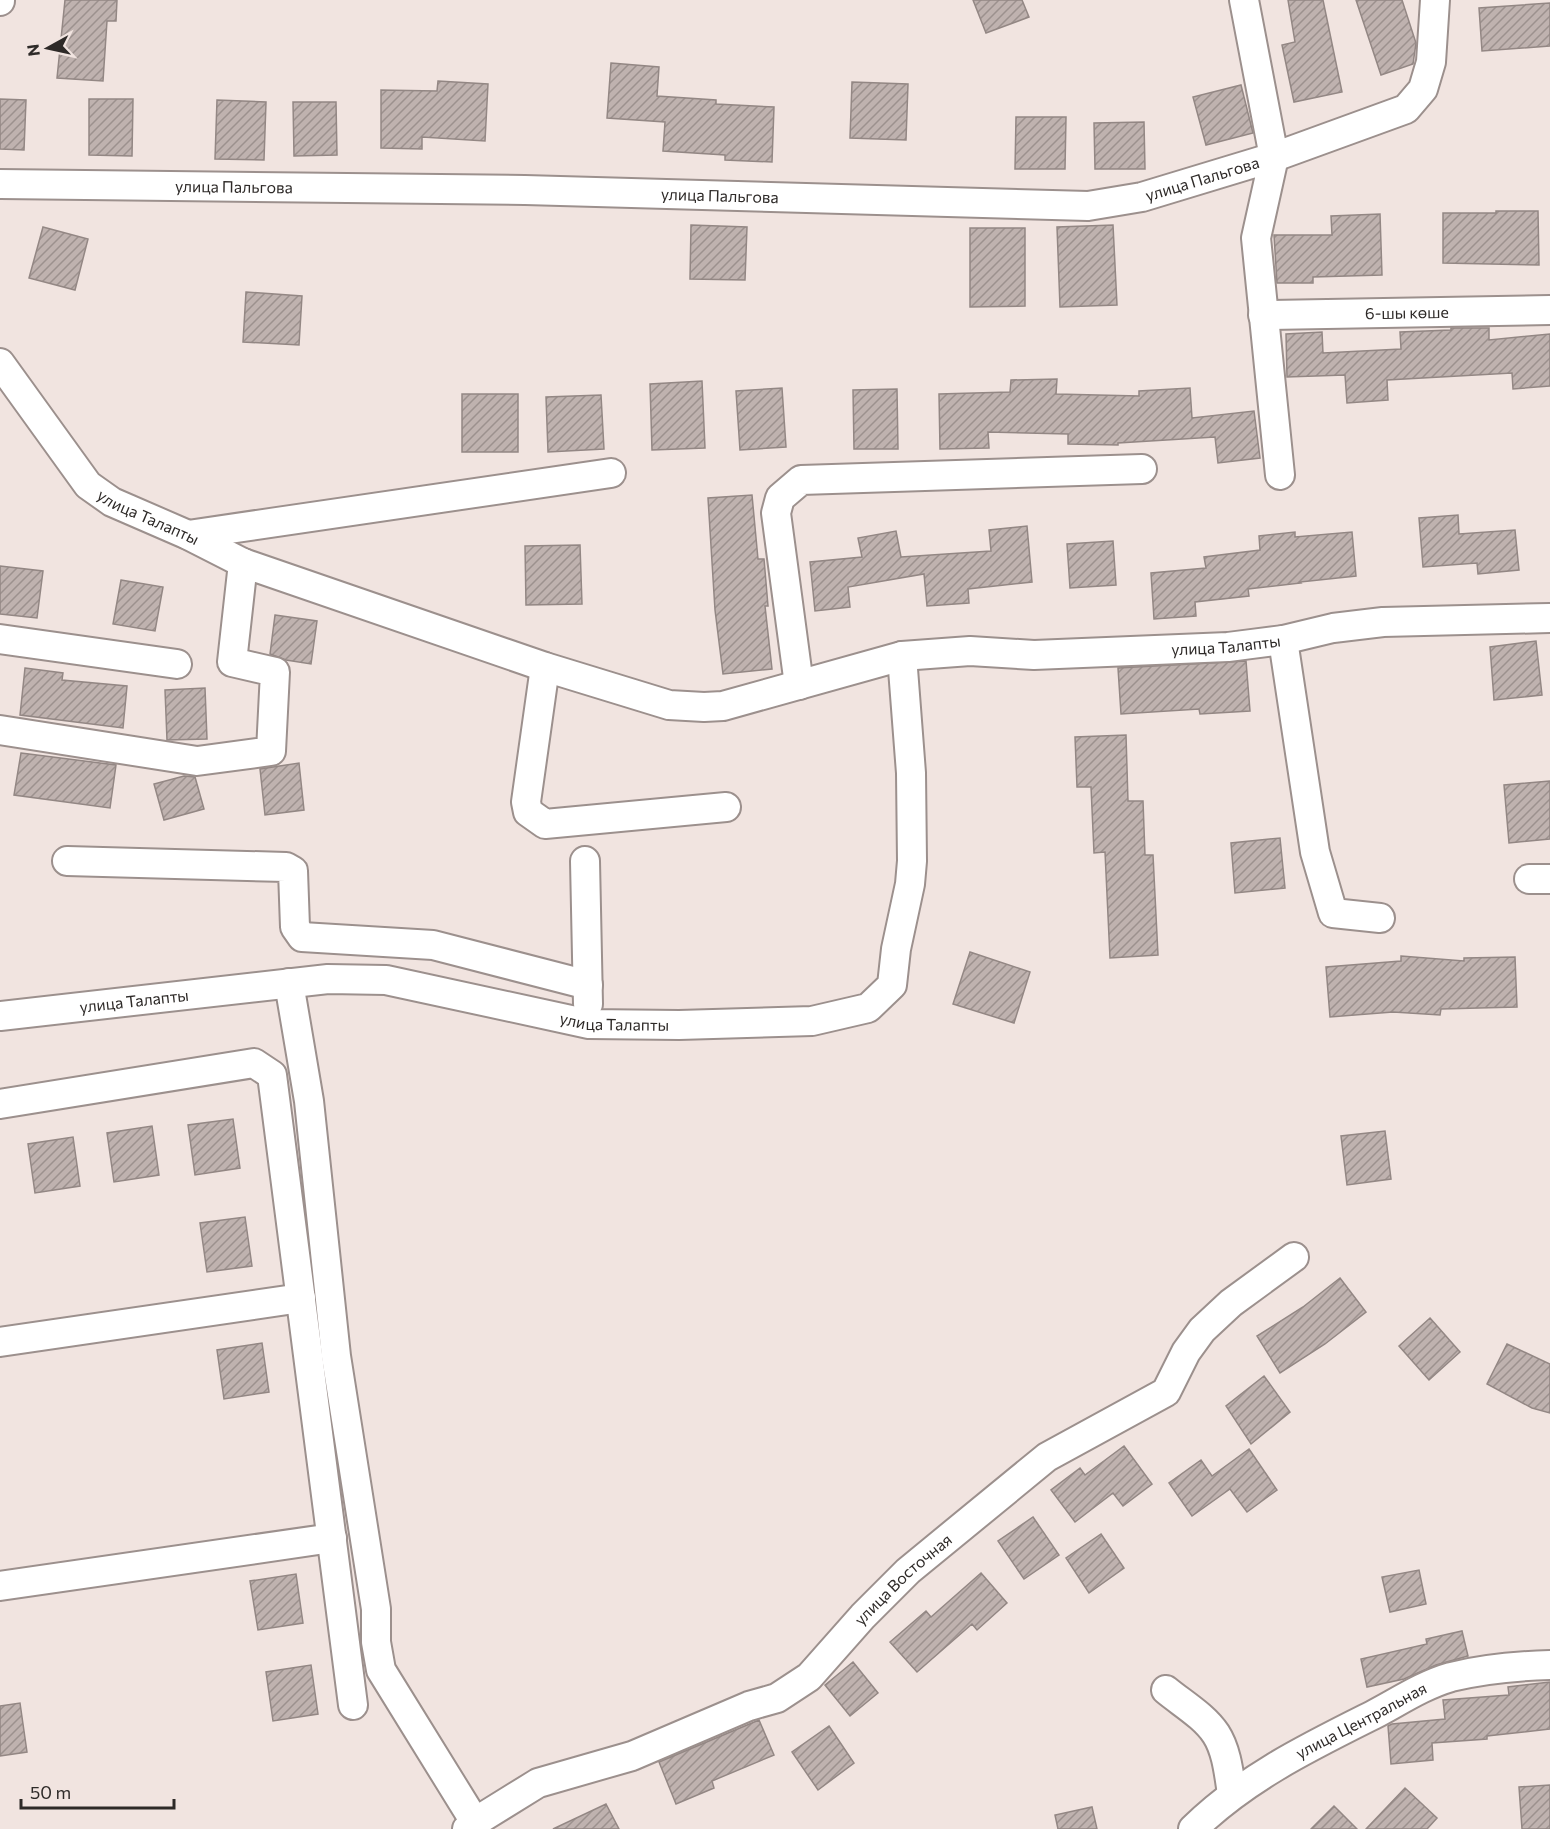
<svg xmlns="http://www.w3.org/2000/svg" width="1550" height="1829" font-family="Commissioner,sans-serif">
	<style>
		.building { fill: url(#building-hatch); stroke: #938784; stroke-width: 1.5 }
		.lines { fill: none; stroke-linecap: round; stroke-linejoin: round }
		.minor-casing { stroke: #9c908d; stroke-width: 32 }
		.minor { stroke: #fff; stroke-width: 28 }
		.labels { text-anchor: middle; stroke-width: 6; stroke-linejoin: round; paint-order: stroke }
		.street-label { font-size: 16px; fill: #2e2a28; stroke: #f1e4e0 }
	</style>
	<defs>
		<pattern id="building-hatch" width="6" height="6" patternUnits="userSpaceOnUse" patternTransform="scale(1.5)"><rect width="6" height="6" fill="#bfb2af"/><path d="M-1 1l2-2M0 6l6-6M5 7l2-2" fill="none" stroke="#9c918e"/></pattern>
	</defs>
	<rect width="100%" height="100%" fill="#f1e4e0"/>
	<!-- building -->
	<path class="building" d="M 65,0 L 117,0 L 116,21 L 107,21 L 103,81 L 57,78 Z
		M 973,0 L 1022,0 L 1029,17 L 986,33 Z
		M 1288,0 L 1323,0 L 1342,92 L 1294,102 L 1282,45 L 1295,42 Z
		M 1356,0 L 1402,0 L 1416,43 L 1413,64 L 1381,75 Z
		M 1550,3 L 1550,46 L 1482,51 L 1479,8 Z
		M 611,63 L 659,67 L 657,96 L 716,100 L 716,104 L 774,107 L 772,162 L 725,160 L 725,155 L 663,151 L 665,122 L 607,118 Z
		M 438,81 L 488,84 L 485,141 L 422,137 L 422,149 L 381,148 L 381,90 L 437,91 Z
		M 852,82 L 908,84 L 906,140 L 850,138 Z
		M 1241,85 L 1253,133 L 1206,145 L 1193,97 Z
		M 0,99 L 26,100 L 24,150 L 0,149 Z
		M 89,99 L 133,99 L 132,156 L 89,155 Z
		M 217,100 L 266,102 L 264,160 L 215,159 Z
		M 293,102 L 336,102 L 337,155 L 294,156 Z
		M 1016,117 L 1066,117 L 1065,169 L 1015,169 Z
		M 1144,122 L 1145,169 L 1095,169 L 1094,123 Z
		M 1496,211 L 1538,211 L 1539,265 L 1443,263 L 1443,213 L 1496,213 Z
		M 1380,214 L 1382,275 L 1313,277 L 1313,283 L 1277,283 L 1274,235 L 1332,235 L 1331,216 Z
		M 691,225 L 747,227 L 745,280 L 690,279 Z
		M 1113,225 L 1117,305 L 1060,307 L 1057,227 Z
		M 43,227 L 88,239 L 75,290 L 29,278 Z
		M 970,228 L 1025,228 L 1025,306 L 970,307 Z
		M 246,292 L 302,296 L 299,345 L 243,342 Z
		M 1451,328 L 1489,328 L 1489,340 L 1550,334 L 1550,386 L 1513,389 L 1512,373 L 1387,380 L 1388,400 L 1347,403 L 1345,375 L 1287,377 L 1286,334 L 1322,332 L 1323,353 L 1401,349 L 1400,332 L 1451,330 Z
		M 1057,379 L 1056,394 L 1139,396 L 1139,391 L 1190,388 L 1192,418 L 1254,411 L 1260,458 L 1218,463 L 1215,437 L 1118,443 L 1118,445 L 1068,444 L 1068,434 L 988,432 L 989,448 L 940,449 L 939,394 L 1010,392 L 1011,380 Z
		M 702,381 L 705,448 L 652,450 L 650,384 Z
		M 782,388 L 786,447 L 740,450 L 736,391 Z
		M 897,389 L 898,449 L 854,449 L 853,390 Z
		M 462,394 L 518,394 L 518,452 L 462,452 Z
		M 601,395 L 604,449 L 548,452 L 546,397 Z
		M 752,495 L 758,559 L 764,559 L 768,606 L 765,606 L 772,669 L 723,674 L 715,610 L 708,498 Z
		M 1458,515 L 1459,534 L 1515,530 L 1519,570 L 1478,574 L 1477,563 L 1423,567 L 1419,518 Z
		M 1027,526 L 1032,582 L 968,589 L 969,603 L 927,606 L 924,574 L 848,587 L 850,607 L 815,611 L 810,562 L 862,557 L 858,538 L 896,531 L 901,557 L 991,551 L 989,530 Z
		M 1295,532 L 1295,537 L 1352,532 L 1356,576 L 1300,582 L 1301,583 L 1248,589 L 1249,596 L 1195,602 L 1196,616 L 1154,619 L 1151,573 L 1206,568 L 1204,557 L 1260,550 L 1259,536 Z
		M 1113,541 L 1116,585 L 1070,588 L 1067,544 Z
		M 580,545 L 582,604 L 526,605 L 525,546 Z
		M 0,566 L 43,571 L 37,618 L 0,614 Z
		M 121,580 L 163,587 L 155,631 L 113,624 Z
		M 275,615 L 317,621 L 311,664 L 286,660 L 270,654 Z
		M 1536,641 L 1542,695 L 1494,700 L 1490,647 Z
		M 1246,661 L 1250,711 L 1200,714 L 1199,709 L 1121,714 L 1118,668 Z
		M 25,668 L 63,673 L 62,680 L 127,686 L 123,728 L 20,715 Z
		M 205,688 L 207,739 L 167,740 L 165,690 Z
		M 1126,735 L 1128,801 L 1143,801 L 1145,855 L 1153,855 L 1158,955 L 1110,958 L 1105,852 L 1094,853 L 1091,787 L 1077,787 L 1075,737 Z
		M 21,753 L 116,765 L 110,808 L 14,795 Z
		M 299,763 L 304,810 L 265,815 L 260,769 Z
		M 184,776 L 195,777 L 204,809 L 164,820 L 154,784 Z
		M 1550,781 L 1550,839 L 1509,843 L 1504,785 Z
		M 1280,838 L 1285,888 L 1235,893 L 1231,843 Z
		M 970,952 L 1030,972 L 1014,1023 L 953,1004 Z
		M 1401,956 L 1464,961 L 1464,958 L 1515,957 L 1517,1007 L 1441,1009 L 1440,1015 L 1393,1012 L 1330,1017 L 1326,967 L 1401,961 Z
		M 233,1119 L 240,1168 L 195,1175 L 188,1125 Z
		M 152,1126 L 159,1175 L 114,1182 L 107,1133 Z
		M 1385,1131 L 1391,1179 L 1347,1185 L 1341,1136 Z
		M 73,1137 L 80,1186 L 35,1193 L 28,1144 Z
		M 245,1217 L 252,1266 L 207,1272 L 200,1223 Z
		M 1340,1278 L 1366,1312 L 1325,1344 L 1280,1373 L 1257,1336 L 1303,1307 Z
		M 1430,1318 L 1460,1352 L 1429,1380 L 1399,1346 Z
		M 262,1343 L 269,1392 L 224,1399 L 217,1350 Z
		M 1507,1344 L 1550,1364 L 1550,1413 L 1532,1408 L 1487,1384 Z
		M 1264,1376 L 1290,1412 L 1251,1444 L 1226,1406 Z
		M 1124,1446 L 1152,1484 L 1123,1506 L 1113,1493 L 1075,1522 L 1051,1490 L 1080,1468 L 1085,1475 Z
		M 1249,1449 L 1277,1490 L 1247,1512 L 1230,1489 L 1192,1516 L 1169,1483 L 1201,1460 L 1212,1476 Z
		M 1033,1517 L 1059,1555 L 1024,1579 L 998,1541 Z
		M 1101,1534 L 1124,1568 L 1089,1593 L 1066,1558 Z
		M 1419,1570 L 1426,1604 L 1390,1612 L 1382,1577 Z
		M 981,1573 L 1007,1603 L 977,1630 L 972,1624 L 917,1672 L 890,1642 L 926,1611 L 931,1617 Z
		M 296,1574 L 303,1623 L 258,1630 L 250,1581 Z
		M 1462,1631 L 1468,1656 L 1436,1665 L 1404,1679 L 1367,1687 L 1361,1659 L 1427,1644 L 1426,1639 Z
		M 853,1662 L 878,1693 L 850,1716 L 825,1685 Z
		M 311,1665 L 318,1714 L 273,1721 L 266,1672 Z
		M 1550,1682 L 1550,1729 L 1487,1736 L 1487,1739 L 1432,1743 L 1433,1760 L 1391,1764 L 1388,1726 L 1392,1724 L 1445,1719 L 1443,1700 L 1509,1695 L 1508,1687 Z
		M 20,1703 L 27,1752 L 0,1756 L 0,1706 Z
		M 759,1720 L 774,1755 L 712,1781 L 714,1788 L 676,1804 L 659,1762 Z
		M 829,1726 L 854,1763 L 818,1790 L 792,1752 Z
		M 1550,1785 L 1550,1829 L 1522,1829 L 1519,1787 Z
		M 1405,1788 L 1437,1818 L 1427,1829 L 1366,1829 Z
		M 606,1804 L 619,1829 L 553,1829 Z
		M 1334,1806 L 1357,1829 L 1311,1829 Z
		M 1092,1807 L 1097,1829 L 1058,1829 L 1055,1815 Z"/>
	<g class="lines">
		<defs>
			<g id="minor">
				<path d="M 1244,0 L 1274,157 L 1406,109 L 1423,89 L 1431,62 L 1435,0"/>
				<path d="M 0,1 L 0,0"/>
				<path id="s1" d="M 0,184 L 525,190 L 1088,206 L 1142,197 L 1274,157 L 1256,238 L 1280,475"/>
				<path id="s2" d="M 1263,315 L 1550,310"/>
				<path id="s3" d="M 0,363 L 88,485 L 112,502 L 188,535 L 243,563 L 545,667 L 669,705 L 704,707 L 723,706 L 902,656 L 970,651 L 1034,655 L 1228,647 L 1283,640 L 1333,628 L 1383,622 L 1550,618"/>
				<path d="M 188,535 L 611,473"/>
				<path d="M 0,639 L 177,664"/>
				<path d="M 1283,640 L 1315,852 L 1333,913 L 1380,918"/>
				<path d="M 545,667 L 526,802 L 528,812 L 545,824 L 726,807"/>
				<path d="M 799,685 L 776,513 L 780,498 L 801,480 L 1142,469"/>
				<path d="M 0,730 L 197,761 L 271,751 L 275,672 L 232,662 L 243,563"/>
				<path d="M 67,861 L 286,867 L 293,871 L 295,927 L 302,937 L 433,945 L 588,985"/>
				<path d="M 585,861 L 588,1004"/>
				<path d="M 1529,879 L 1550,879"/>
				<path d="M 289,983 L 309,1101 L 336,1356 L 376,1609 L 376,1642 L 381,1670 L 475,1822"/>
				<path id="s4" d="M 0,1016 L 328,979 L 386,980 L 589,1024 L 679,1025 L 812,1021 L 868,1008 L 892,985 L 896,949 L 910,884 L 912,861 L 911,773 L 902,656"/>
				<path d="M 0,1104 L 254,1063 L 272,1075 L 353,1705"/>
				<path d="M 0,1342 L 301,1298"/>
				<path d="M 0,1586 L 332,1538"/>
				<path d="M 1166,1690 C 1183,1704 1204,1716 1216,1734 C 1227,1751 1229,1775 1232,1794"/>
				<path id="s5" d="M 467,1829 L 475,1822 L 538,1783 L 632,1756 L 749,1706 L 777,1698 L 809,1677 L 863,1616 L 908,1571 L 1047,1457 L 1166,1392 L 1186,1352 L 1202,1330 L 1231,1303 L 1294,1257"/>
				<path id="s6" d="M 1193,1829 C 1245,1778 1309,1747 1373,1715 C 1398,1702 1423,1685 1451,1677 C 1483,1669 1517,1666 1550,1665"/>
			</g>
		</defs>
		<!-- minor casing -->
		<use href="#minor" class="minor-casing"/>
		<!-- minor -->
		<use href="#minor" class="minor"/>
	</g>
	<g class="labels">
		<!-- street labels -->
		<g class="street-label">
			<text dy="6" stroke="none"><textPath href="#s1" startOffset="1206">улица Пальгова</textPath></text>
			<text dy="6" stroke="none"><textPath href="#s1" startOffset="234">улица Пальгова</textPath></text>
			<text dy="6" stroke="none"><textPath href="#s1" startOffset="720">улица Пальгова</textPath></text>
			<text dy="6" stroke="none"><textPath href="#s2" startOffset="144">6-шы көше</textPath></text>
			<text dy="6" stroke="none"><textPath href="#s3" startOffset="219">улица Талапты</textPath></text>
			<text dy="6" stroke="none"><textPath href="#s3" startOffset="1338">улица Талапты</textPath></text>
			<text dy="6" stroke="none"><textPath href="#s4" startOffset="135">улица Талапты</textPath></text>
			<text dy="6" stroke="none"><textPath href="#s4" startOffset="621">улица Талапты</textPath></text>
			<text dy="6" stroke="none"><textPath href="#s5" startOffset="513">улица Восточная</textPath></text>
			<text dy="6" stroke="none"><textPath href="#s6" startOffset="201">улица Центральная</textPath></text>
		</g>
	</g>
	<!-- north arrow -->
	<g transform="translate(48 48) rotate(262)" stroke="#f1e4e0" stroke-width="4.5" paint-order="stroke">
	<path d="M0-4.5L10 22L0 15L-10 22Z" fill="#2e2a28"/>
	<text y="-9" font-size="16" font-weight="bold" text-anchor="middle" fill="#2e2a28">N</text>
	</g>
	<!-- scale -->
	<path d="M21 1799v9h153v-9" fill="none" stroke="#2e2a28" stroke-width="3"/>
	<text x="30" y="1799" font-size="18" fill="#2e2a28" stroke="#f1e4e0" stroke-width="4.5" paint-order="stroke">50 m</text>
</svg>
